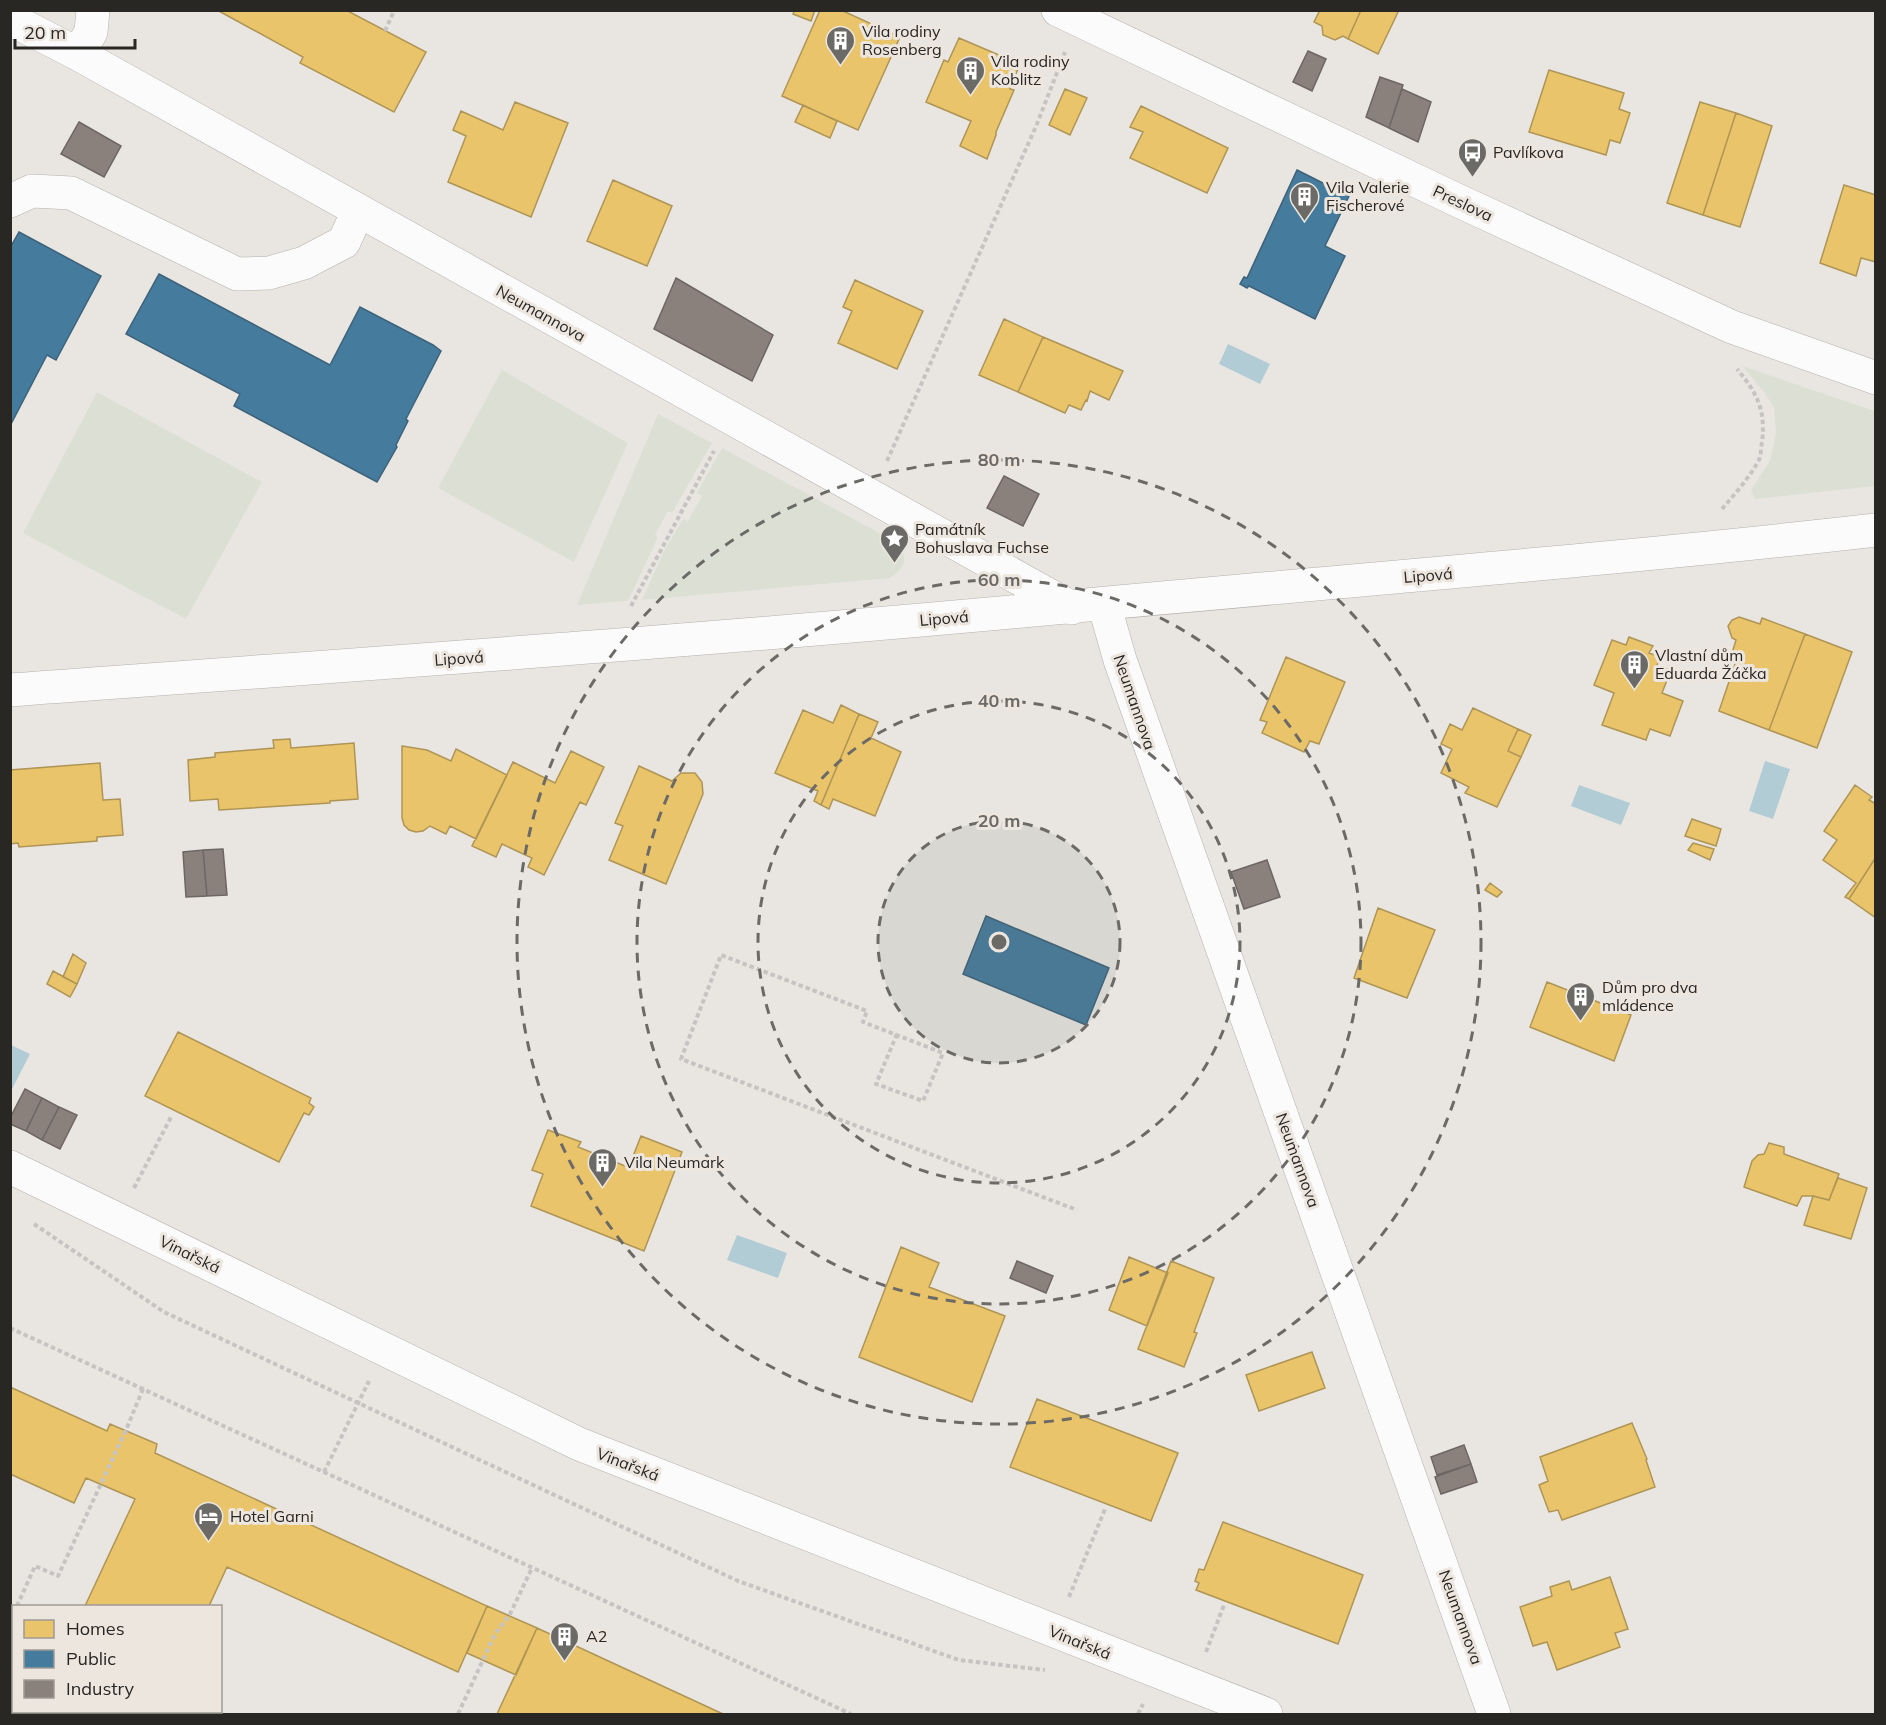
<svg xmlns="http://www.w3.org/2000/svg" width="1886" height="1725" font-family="Mulish,sans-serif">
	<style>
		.green { fill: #dce0d4 }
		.water { fill: #b2ccd6 }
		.homes { fill: #e9c46a; stroke: #af9555; stroke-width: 1.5 }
		.public { fill: #457b9d; stroke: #3d6279; stroke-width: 1.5 }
		.industry { fill: #8a817c; stroke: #6d6662; stroke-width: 1.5 }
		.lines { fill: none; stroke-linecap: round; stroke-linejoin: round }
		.minor-casing { stroke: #b4b1ae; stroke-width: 34 }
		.path { stroke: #c6c4c2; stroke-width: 4; stroke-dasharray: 4.5 3; stroke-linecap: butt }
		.minor { stroke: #fcfbfb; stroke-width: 33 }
		.ring { fill: none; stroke: #6c6a66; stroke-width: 3; stroke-dasharray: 10 8 }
		.labels { text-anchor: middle; stroke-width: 6; stroke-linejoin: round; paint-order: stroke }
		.poi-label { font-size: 16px; fill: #292724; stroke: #ece6df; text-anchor: start }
		.street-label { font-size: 16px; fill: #292724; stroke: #ece6df }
		.centre { fill: #6c6a66; stroke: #ece6df; stroke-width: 3 }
		.ring-label { font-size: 18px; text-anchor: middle; font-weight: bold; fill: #6c6a66; stroke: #ece6df; stroke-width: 6; stroke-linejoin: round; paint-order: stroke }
	</style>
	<rect width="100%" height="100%" fill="#e9e6e2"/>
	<!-- green -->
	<path class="green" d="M 1742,366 L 1875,411 L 1875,486 L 1755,499 L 1751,490 L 1770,461 L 1776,433 L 1774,408 L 1765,393 Z
		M 502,370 L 628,443 L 574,562 L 438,488 Z
		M 97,392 L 262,482 L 186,619 L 23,533 Z
		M 658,414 L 712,443 L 672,513 L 668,511 L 655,535 L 658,537 L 628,601 L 577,605 Z
		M 722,448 L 898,543 C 908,560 906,568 889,578 L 642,600 L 663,553 L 683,519 L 688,521 L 702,496 L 697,493 Z"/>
	<!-- water -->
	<path class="water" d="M 1228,344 L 1270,364 L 1260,384 L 1219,364 Z
		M 1765,761 L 1790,769 L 1773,819 L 1749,811 Z
		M 1579,785 L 1630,803 L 1621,825 L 1571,806 Z
		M 11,1045 L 30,1054 L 11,1091 Z
		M 737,1235 L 787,1253 L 778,1278 L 727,1260 Z"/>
	<!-- homes -->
	<path class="homes" d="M 217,10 L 346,10 L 426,52 L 394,112 L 300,63 L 303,57 Z
		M 795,10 L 815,10 L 811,21 L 793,14 Z
		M 820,10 L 841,10 L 900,37 L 858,130 L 782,96 Z
		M 1320,10 L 1361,10 L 1348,39 L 1343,36 L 1335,40 L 1323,35 L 1322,26 L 1314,22 Z
		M 1361,10 L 1399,10 L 1378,54 L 1348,39 Z
		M 959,38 L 1020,64 L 1010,89 L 1014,90 L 996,132 L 996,135 L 987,159 L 960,146 L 971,121 L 926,102 L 944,60 L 948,62 Z
		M 1549,70 L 1624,93 L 1619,109 L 1630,113 L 1620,143 L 1610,140 L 1606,155 L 1529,132 Z
		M 1065,89 L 1087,98 L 1070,135 L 1049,125 Z
		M 515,102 L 568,123 L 531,217 L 448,182 L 466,136 L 453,130 L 461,111 L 503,130 Z
		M 1700,102 L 1736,113 L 1703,215 L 1667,203 Z
		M 803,105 L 837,121 L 830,138 L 795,122 Z
		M 1141,106 L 1228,148 L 1207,193 L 1130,158 L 1143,132 L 1130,127 Z
		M 1736,113 L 1772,126 L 1740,227 L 1703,215 Z
		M 613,180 L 672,206 L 647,266 L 587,241 Z
		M 1844,185 L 1876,195 L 1876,262 L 1861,258 L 1856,276 L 1820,263 Z
		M 855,280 L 923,311 L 897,369 L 838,343 L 852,311 L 843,307 Z
		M 1004,319 L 1043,337 L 1018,392 L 979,375 Z
		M 1043,337 L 1123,371 L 1109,400 L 1090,391 L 1087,401 L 1086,400 L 1081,410 L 1069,405 L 1065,413 L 1018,392 Z
		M 1739,617 L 1760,624 L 1762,618 L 1805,634 L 1769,730 L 1719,711 L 1736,661 L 1732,658 L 1732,653 L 1736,640 L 1732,638 L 1728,626 L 1732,620 Z
		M 1805,634 L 1852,652 L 1817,748 L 1769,730 Z
		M 1629,637 L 1653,646 L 1649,653 L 1661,657 L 1657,665 L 1671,670 L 1662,693 L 1683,701 L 1670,736 L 1650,729 L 1646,740 L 1602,725 L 1614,693 L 1594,685 L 1612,640 L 1626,645 Z
		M 1286,657 L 1345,682 L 1319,744 L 1310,741 L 1304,752 L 1262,733 L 1267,722 L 1260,720 Z
		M 841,705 L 859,714 L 821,805 L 814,801 L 818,791 L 775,773 L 803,710 L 833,723 Z
		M 1473,708 L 1518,729 L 1508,751 L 1521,757 L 1497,807 L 1465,793 L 1469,787 L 1441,773 L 1452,749 L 1441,744 L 1450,724 L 1462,730 Z
		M 859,714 L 878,722 L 871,738 L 901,752 L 875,816 L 833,799 L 829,809 L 821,805 Z
		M 1518,729 L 1531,735 L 1521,757 L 1508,751 Z
		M 290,739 L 291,748 L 354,743 L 358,799 L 330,801 L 330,803 L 219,810 L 218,799 L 190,801 L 188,760 L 215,757 L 215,753 L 274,748 L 273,740 Z
		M 402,746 L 427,750 L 451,761 L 456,749 L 507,775 L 476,839 L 450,826 L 446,834 L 430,826 L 423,831 L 416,832 L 409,830 L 404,825 L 402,818 Z
		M 571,751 L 604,767 L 586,805 L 580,802 L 544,875 L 528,867 L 532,858 L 502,844 L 496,857 L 472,846 L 513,762 L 555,783 Z
		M 100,763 L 103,800 L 120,799 L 123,835 L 97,837 L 97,841 L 19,847 L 18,843 L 10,844 L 10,770 Z
		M 639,766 L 672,781 L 681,773 L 695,773 L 702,782 L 703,794 L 666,884 L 609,860 L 623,826 L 615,823 Z
		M 1855,785 L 1872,797 L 1869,800 L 1876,804 L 1876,857 L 1849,899 L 1845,897 L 1856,883 L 1823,860 L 1837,840 L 1824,831 Z
		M 1692,819 L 1721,829 L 1716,846 L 1685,836 Z
		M 1693,843 L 1714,849 L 1710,860 L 1688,850 Z
		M 1876,857 L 1876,918 L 1849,899 Z
		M 1490,883 L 1502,892 L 1497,897 L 1485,890 Z
		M 1378,908 L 1435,930 L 1407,998 L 1354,978 Z
		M 73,954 L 86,963 L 77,984 L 63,977 Z
		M 53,971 L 77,984 L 70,997 L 47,984 Z
		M 1547,982 L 1631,1015 L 1614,1061 L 1530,1027 Z
		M 178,1032 L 311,1098 L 309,1103 L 314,1107 L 309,1115 L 304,1113 L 279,1162 L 145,1096 Z
		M 548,1130 L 581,1142 L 578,1147 L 625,1166 L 626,1163 L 630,1164 L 641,1136 L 682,1152 L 644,1251 L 531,1206 L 543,1174 L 532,1170 Z
		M 1769,1143 L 1784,1147 L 1784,1154 L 1839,1174 L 1829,1200 L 1813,1196 L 1802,1196 L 1797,1206 L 1744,1187 L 1752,1161 L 1758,1155 L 1764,1154 Z
		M 1838,1178 L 1867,1188 L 1851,1239 L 1804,1225 L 1813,1196 L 1829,1200 Z
		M 901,1247 L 939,1263 L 929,1287 L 1005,1316 L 972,1402 L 859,1357 Z
		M 1129,1257 L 1168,1273 L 1147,1326 L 1109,1310 Z
		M 1171,1261 L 1214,1278 L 1194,1332 L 1197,1333 L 1184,1367 L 1138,1349 Z
		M 1312,1352 L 1325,1388 L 1259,1411 L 1246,1375 Z
		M 10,1387 L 107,1431 L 110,1424 L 157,1444 L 155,1453 L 487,1606 L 458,1672 L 227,1567 L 209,1606 L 85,1606 L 135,1499 L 86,1478 L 74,1503 L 10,1474 Z
		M 1037,1399 L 1178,1453 L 1151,1521 L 1010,1467 Z
		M 1632,1423 L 1647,1459 L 1646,1460 L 1655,1487 L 1562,1520 L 1558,1510 L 1549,1512 L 1539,1485 L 1548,1481 L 1540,1457 Z
		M 1223,1522 L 1363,1575 L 1338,1644 L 1196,1590 L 1199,1583 L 1195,1581 L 1199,1569 L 1204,1570 Z
		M 1610,1577 L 1628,1629 L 1615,1633 L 1620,1647 L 1557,1670 L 1547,1642 L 1533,1646 L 1520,1607 L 1552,1596 L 1550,1587 L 1569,1581 L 1572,1590 Z
		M 487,1606 L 537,1628 L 516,1675 L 467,1653 Z
		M 537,1628 L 723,1714 L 497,1714 Z
		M 36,1712 L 161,1712 L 159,1714 L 35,1714 Z"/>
	<!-- public -->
	<path class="public" d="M 1297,170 L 1349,196 L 1325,246 L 1345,256 L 1315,319 L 1249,286 L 1247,288 L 1240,284 L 1244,277 L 1247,278 Z
		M 19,232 L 101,276 L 56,360 L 47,355 L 10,426 L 10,248 Z
		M 159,274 L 330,365 L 360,307 L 433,345 L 441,351 L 406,419 L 408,421 L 396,445 L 397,447 L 377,482 L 234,406 L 240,394 L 126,334 Z
		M 986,916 L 1109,968 L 1086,1025 L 963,974 Z"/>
	<!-- industry -->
	<path class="industry" d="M 1308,51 L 1326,59 L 1312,91 L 1293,82 Z
		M 1380,77 L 1403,85 L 1389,128 L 1366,117 Z
		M 1402,89 L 1431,102 L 1418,142 L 1389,128 Z
		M 79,122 L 121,146 L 104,177 L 61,154 Z
		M 676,278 L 773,335 L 752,381 L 654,329 Z
		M 1004,476 L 1039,494 L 1023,526 L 987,508 Z
		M 223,849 L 227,895 L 207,896 L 203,850 Z
		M 203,850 L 207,896 L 186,897 L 183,852 Z
		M 1267,860 L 1280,897 L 1244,909 L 1231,872 Z
		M 25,1089 L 42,1098 L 26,1131 L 10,1124 L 10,1118 Z
		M 42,1098 L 59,1107 L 42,1140 L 26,1131 Z
		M 59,1107 L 77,1115 L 60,1149 L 42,1140 Z
		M 1017,1261 L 1053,1276 L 1046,1293 L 1010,1278 Z
		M 1464,1445 L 1471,1464 L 1437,1475 L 1431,1457 Z
		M 1471,1464 L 1477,1482 L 1441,1494 L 1435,1477 Z"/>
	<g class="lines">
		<defs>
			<path id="minor" d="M 1058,10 L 1461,202 L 1732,327 L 1876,378
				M 10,19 L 78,54 L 1072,608
				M 78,54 L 91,32 L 93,10
				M 10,201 L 32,191 L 71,193 L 237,274 L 269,273 L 304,263 L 344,242 L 358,211
				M 1104,604 L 1120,660 L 1494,1714
				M 10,690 C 376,663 742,638 1108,603 C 1364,579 1620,559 1876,530
				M 10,1167 L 579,1444 L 1266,1714"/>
		</defs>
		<!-- minor casing -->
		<use href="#minor" class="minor-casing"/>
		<!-- path -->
		<path class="path" d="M 385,31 L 394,11 L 393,10
			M 887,461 L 1037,124 L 1065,52
			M 1722,509 C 1735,494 1749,478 1759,460 C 1761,455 1761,447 1762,442 C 1766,410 1757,393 1737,369
			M 631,606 L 714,451
			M 897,1034 L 876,1084 L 923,1101 L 943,1053 L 863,1022 L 867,1011 L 721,955 L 681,1059 L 1077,1210
			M 134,1188 L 171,1117
			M 34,1224 L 164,1312 L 738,1581 L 959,1660 L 1045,1670
			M 10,1328 L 851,1714
			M 324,1472 L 369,1381
			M 1069,1597 L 1105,1509
			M 17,1606 L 35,1566 L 58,1576 L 126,1430 L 143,1389
			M 10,1621 L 14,1614
			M 1206,1652 L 1224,1605
			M 458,1714 L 495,1634 L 509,1616 L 532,1568
			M 1138,1714 L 1143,1704"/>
		<!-- minor -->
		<use href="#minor" class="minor"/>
	</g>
	<!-- distance rings -->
	<circle cx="999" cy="942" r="121" fill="#6c6a66" fill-opacity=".12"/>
	<g class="ring">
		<circle cx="999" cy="942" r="121"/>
		<circle cx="999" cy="942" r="241"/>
		<circle cx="999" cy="942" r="362"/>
		<circle cx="999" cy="942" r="482"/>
	</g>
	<!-- icons -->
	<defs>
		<symbol id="building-pin" viewBox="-11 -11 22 30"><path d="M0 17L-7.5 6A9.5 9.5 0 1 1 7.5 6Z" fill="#6c6a66" stroke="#ece6df"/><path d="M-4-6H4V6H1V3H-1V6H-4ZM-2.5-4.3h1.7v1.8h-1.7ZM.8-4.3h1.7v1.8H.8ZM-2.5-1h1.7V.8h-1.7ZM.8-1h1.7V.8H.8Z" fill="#fff"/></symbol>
		<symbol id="bus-pin" viewBox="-11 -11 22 30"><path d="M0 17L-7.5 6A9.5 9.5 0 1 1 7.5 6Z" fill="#6c6a66" stroke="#ece6df"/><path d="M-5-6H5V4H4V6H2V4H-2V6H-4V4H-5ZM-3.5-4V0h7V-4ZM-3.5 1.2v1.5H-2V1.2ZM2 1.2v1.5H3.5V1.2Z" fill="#fff"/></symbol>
		<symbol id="sight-pin" viewBox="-11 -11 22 30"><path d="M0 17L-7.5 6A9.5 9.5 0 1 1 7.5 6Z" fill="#6c6a66" stroke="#ece6df"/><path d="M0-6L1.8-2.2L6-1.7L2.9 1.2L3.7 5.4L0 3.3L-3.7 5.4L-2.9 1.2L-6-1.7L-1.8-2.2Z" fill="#fff"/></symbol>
		<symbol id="hotel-pin" viewBox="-11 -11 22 30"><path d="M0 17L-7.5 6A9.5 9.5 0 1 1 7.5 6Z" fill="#6c6a66" stroke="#ece6df"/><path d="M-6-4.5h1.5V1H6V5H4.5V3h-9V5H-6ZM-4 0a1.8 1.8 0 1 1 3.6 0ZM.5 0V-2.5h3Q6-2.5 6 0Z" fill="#fff"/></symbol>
	</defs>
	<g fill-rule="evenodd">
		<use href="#building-pin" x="824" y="24" width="33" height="45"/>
		<use href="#building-pin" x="954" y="54" width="33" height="45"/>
		<use href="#bus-pin" x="1456" y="136" width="33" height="45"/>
		<use href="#building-pin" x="1288" y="180" width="33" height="45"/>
		<use href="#sight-pin" x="878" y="522" width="33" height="45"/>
		<use href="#building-pin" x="1618" y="648" width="33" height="45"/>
		<use href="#building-pin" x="1564" y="980" width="33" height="45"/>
		<use href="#building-pin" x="586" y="1146" width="33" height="45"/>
		<use href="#hotel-pin" x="192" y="1500" width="33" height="45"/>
		<use href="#building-pin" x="548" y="1620" width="33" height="45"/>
	</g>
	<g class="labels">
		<!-- poi labels -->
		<g class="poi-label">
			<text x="862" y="37">Vila rodiny<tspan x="862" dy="18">Rosenberg</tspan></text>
			<text x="991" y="67">Vila rodiny<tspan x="991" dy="18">Koblitz</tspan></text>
			<text x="1493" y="158">Pavlíkova</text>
			<text x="1326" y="193">Vila Valerie<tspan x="1326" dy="18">Fischerové</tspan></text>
			<text x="915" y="535">Památník<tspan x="915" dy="18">Bohuslava Fuchse</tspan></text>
			<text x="1655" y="661">Vlastní dům<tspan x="1655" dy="18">Eduarda Žáčka</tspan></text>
			<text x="1602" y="993">Dům pro dva<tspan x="1602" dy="18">mládence</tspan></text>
			<text x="624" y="1168">Vila Neumark</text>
			<text x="230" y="1522">Hotel Garni</text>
			<text x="586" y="1642">A2</text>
		</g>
		<!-- street labels -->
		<g class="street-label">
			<text transform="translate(1463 203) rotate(25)" y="6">Preslova</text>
			<text transform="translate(541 313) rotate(29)" y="6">Neumannova</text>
			<text transform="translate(1428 575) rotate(-5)" y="6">Lipová</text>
			<text transform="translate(944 618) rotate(-5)" y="6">Lipová</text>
			<text transform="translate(459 658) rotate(-4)" y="6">Lipová</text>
			<text transform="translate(1135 702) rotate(71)" y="6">Neumannova</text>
			<text transform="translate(1298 1160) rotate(70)" y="6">Neumannova</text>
			<text transform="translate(190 1254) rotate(26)" y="6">Vinařská</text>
			<text transform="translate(628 1464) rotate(21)" y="6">Vinařská</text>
			<text transform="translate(1461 1617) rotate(70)" y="6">Neumannova</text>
			<text transform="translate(1080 1642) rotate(22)" y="6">Vinařská</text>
		</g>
	</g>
	<circle cx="999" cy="942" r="9" class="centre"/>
	<g class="ring-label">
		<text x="999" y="466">80 m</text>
		<text x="999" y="586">60 m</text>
		<text x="999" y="707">40 m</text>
		<text x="999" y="827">20 m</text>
	</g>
	<!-- border -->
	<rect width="1886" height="1725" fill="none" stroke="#292724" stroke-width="24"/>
	<!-- legend -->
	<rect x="12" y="1605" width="210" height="108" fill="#ece6df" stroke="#9e9a94" stroke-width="1.5"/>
	<rect x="24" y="1620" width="30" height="18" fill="#e9c46a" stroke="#9e9a94" stroke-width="1.5"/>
	<text x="66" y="1635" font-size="18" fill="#292724">Homes</text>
	<rect x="24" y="1650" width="30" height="18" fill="#457b9d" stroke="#9e9a94" stroke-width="1.5"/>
	<text x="66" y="1665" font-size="18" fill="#292724">Public</text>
	<rect x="24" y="1680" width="30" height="18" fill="#8a817c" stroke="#9e9a94" stroke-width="1.5"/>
	<text x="66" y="1695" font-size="18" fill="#292724">Industry</text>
	<!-- scale -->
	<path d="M15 39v9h120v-9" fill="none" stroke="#292724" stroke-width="3"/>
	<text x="24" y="39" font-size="18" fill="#292724" stroke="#ece6df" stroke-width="4.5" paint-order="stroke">20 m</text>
</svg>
